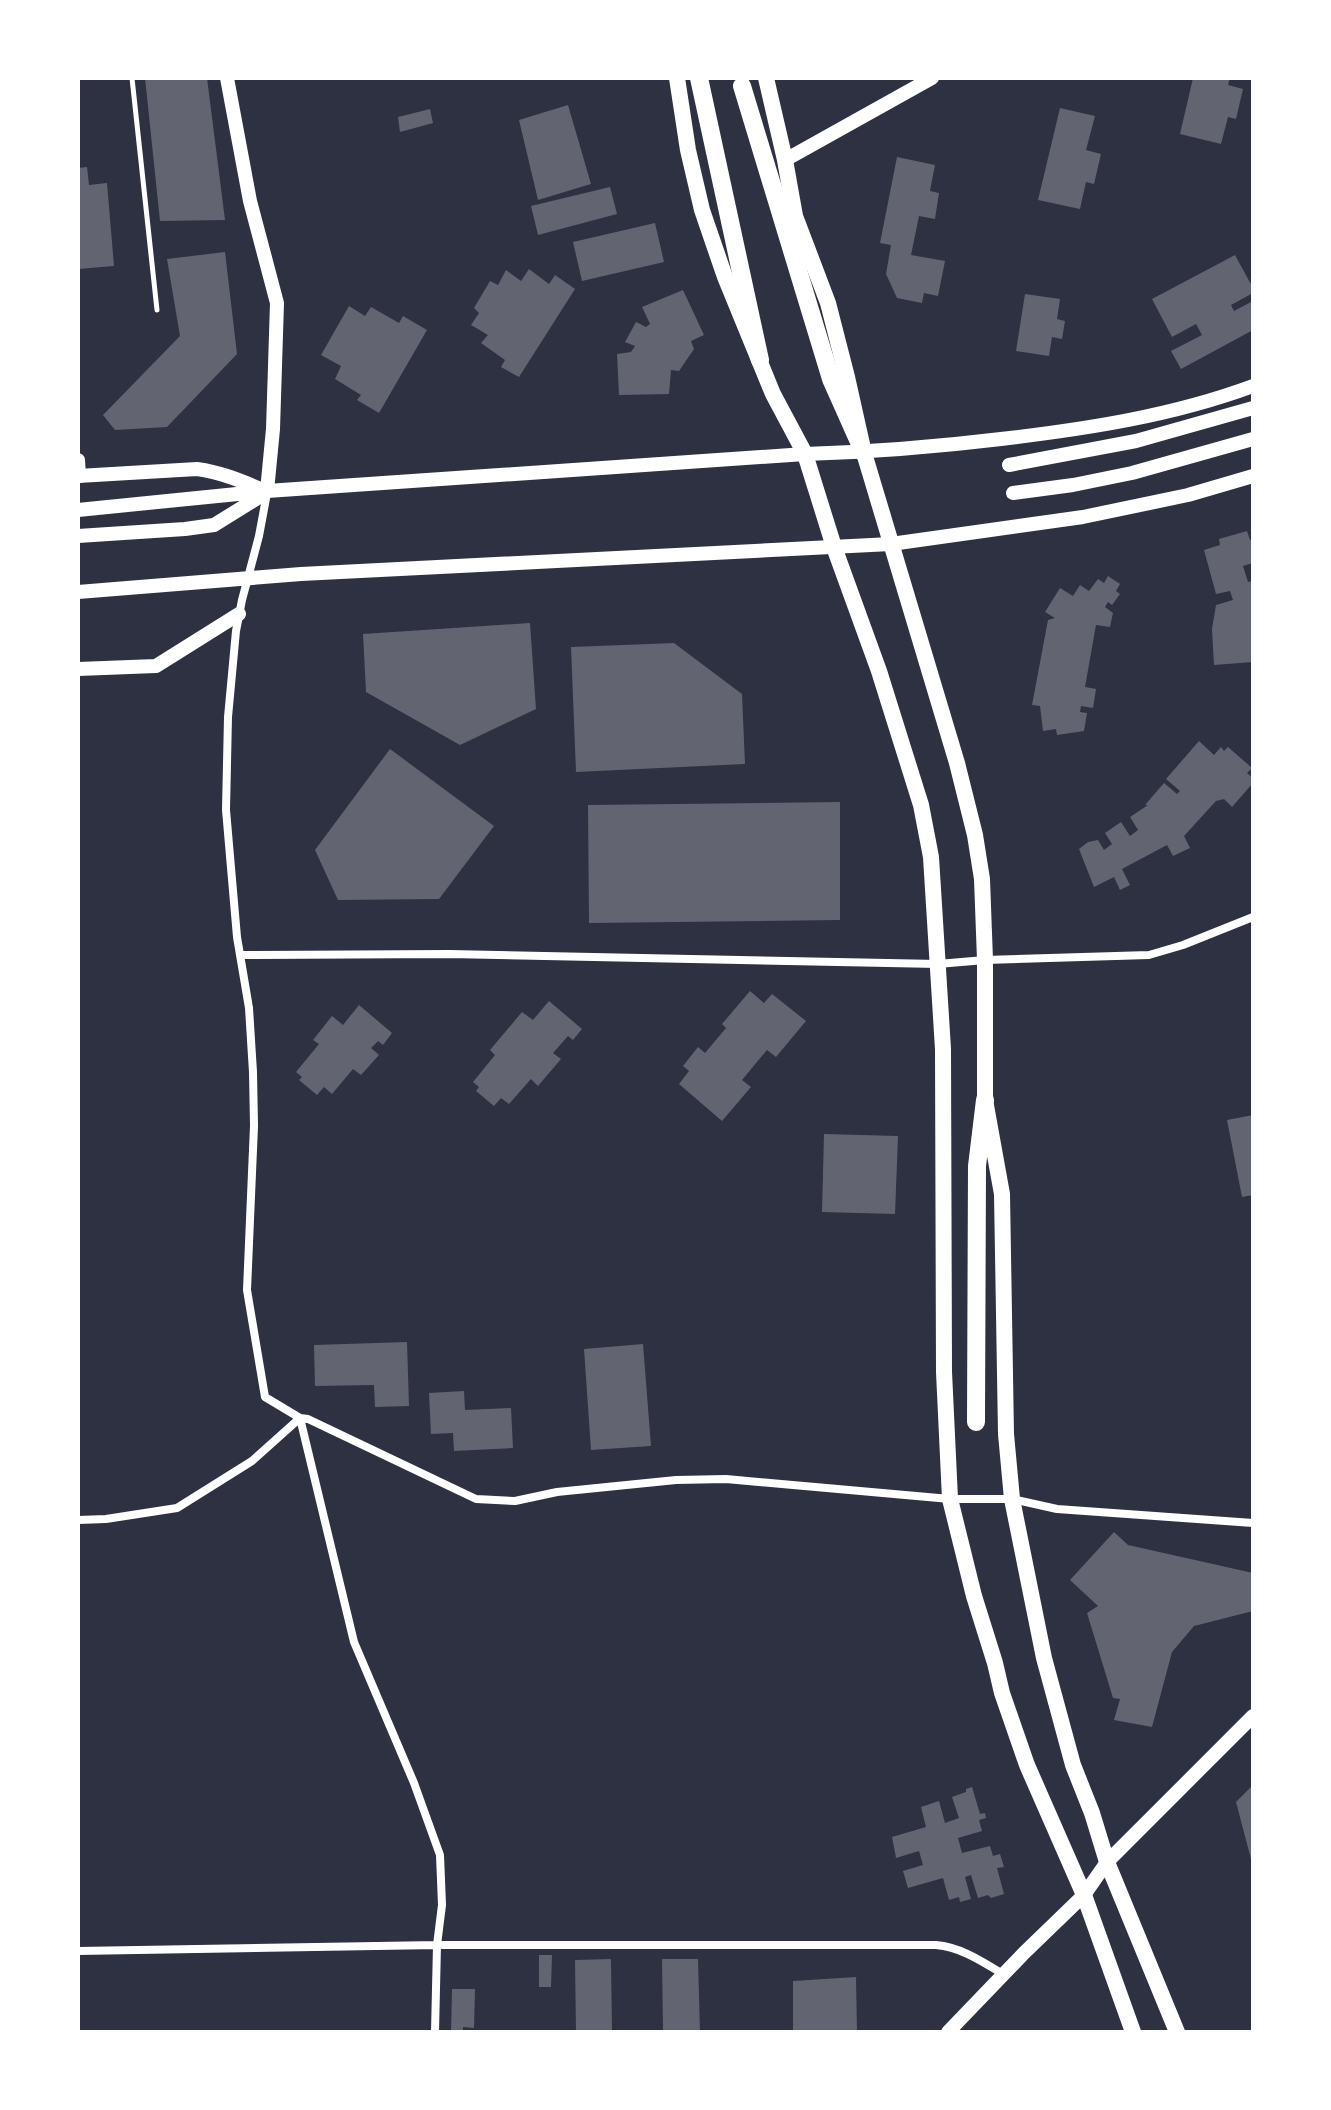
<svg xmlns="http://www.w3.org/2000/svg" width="1331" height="2110" font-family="'Golos Text',sans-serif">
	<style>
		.building { fill: #626471 }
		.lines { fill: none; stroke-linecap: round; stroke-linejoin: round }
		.service { stroke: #fff; stroke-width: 5 }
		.minor { stroke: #fff; stroke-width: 8 }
		.tertiary { stroke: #fff; stroke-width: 14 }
		.secondary { stroke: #fff; stroke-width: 14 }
		.primary { stroke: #fff; stroke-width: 16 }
		.trunk { stroke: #fff; stroke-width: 18 }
	</style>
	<rect width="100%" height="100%" fill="#2d3142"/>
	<!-- building -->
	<path class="building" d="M 145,78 L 207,78 L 225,220 L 160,221 Z
		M 1193,78 L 1230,78 L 1228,85 L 1243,89 L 1236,119 L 1228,117 L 1221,144 L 1180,134 Z
		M 568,105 L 591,184 L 538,200 L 519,120 Z
		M 1060,108 L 1095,116 L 1086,150 L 1101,154 L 1094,184 L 1086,182 L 1080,209 L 1038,200 Z
		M 430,109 L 433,123 L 400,132 L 398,117 Z
		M 897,157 L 935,165 L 930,191 L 939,193 L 935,219 L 919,216 L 911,255 L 945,261 L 938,296 L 924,293 L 922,303 L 897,298 L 886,274 L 891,245 L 880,243 Z
		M 87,167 L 89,185 L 107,183 L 114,266 L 78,269 L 78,168 Z
		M 610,187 L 617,214 L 538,235 L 531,206 Z
		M 655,223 L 664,262 L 582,281 L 573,242 Z
		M 225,252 L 237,354 L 167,427 L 115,430 L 103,415 L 180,336 L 167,259 Z
		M 1235,255 L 1253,288 L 1253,293 L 1231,305 L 1234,311 L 1253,301 L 1253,330 L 1181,369 L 1171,351 L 1202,335 L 1196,324 L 1172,337 L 1152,299 Z
		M 529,269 L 549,284 L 555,275 L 575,289 L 519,377 L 501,367 L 505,360 L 481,343 L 488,335 L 471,325 L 479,313 L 474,308 L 490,281 L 498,285 L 506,270 L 521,281 Z
		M 683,290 L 704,335 L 691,341 L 694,349 L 679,371 L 671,370 L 669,394 L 619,395 L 617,354 L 631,352 L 635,346 L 625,342 L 636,322 L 646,327 L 650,324 L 642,307 Z
		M 1025,294 L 1060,299 L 1057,319 L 1065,321 L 1062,339 L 1052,337 L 1049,356 L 1016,351 Z
		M 349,306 L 365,316 L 371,307 L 399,323 L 403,316 L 427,330 L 379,413 L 357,400 L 361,395 L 335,379 L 341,366 L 321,355 Z
		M 1247,531 L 1250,540 L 1253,539 L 1253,563 L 1243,566 L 1248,582 L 1253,581 L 1253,662 L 1214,665 L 1212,629 L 1216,605 L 1233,600 L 1230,591 L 1216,594 L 1204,550 L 1220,545 L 1219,539 Z
		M 1108,576 L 1120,584 L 1116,591 L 1120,594 L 1112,605 L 1108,602 L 1105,607 L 1113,613 L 1110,627 L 1096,625 L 1085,687 L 1096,689 L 1093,708 L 1081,706 L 1080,712 L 1087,713 L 1084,731 L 1057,735 L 1056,729 L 1043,731 L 1040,706 L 1032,705 L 1048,620 L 1055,618 L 1045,612 L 1060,588 L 1073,596 L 1080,585 L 1089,591 L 1098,579 L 1104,583 Z
		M 530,623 L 536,709 L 460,745 L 366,692 L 363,634 Z
		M 674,643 L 742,694 L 745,764 L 576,772 L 571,647 Z
		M 1199,741 L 1214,755 L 1221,747 L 1224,751 L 1228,747 L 1252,768 L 1247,773 L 1253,778 L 1253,783 L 1232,807 L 1224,799 L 1216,801 L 1184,836 L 1190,848 L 1173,856 L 1167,845 L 1122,869 L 1130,885 L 1120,890 L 1114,877 L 1094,887 L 1079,849 L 1088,842 L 1098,840 L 1104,850 L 1112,844 L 1105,833 L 1121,822 L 1130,836 L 1138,830 L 1130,817 L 1148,805 L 1145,805 L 1164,783 L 1177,794 L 1180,791 L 1166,779 Z
		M 390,749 L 494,826 L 439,899 L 338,900 L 315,850 Z
		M 840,802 L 840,920 L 589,923 L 588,805 Z
		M 750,991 L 764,1003 L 772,994 L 806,1021 L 776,1057 L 767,1050 L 742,1080 L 751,1087 L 722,1121 L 679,1084 L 689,1071 L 683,1066 L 698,1047 L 705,1053 L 726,1028 L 722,1024 Z
		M 549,1001 L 582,1029 L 573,1040 L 568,1036 L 553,1053 L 561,1059 L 538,1086 L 531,1079 L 509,1104 L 501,1098 L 494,1106 L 476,1091 L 479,1087 L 473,1082 L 495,1055 L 490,1050 L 522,1012 L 533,1020 Z
		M 359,1005 L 392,1033 L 383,1045 L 378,1041 L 371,1048 L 379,1055 L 361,1075 L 353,1069 L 332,1094 L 324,1087 L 317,1095 L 299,1080 L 302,1077 L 296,1072 L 319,1044 L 313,1040 L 332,1016 L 343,1025 Z
		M 1253,1115 L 1253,1195 L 1242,1197 L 1227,1120 Z
		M 824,1134 L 898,1136 L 895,1214 L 822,1212 Z
		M 407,1342 L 409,1406 L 375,1407 L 374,1385 L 315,1386 L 314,1345 Z
		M 643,1344 L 651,1446 L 591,1450 L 584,1349 Z
		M 464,1391 L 465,1410 L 511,1408 L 513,1448 L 454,1451 L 453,1433 L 431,1434 L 429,1393 Z
		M 1114,1532 L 1128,1545 L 1253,1573 L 1253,1611 L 1194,1626 L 1172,1652 L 1152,1727 L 1114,1720 L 1120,1699 L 1113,1698 L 1087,1613 L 1098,1606 L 1070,1580 Z
		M 1253,1785 L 1253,1863 L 1252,1863 L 1236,1802 Z
		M 972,1787 L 980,1814 L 985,1813 L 986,1818 L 979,1820 L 982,1831 L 958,1838 L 962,1853 L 990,1846 L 993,1856 L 1000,1854 L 1004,1867 L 997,1868 L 1004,1894 L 991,1898 L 988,1895 L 978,1898 L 971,1875 L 965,1877 L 971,1899 L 960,1902 L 959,1897 L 949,1900 L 943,1878 L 908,1888 L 903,1871 L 923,1865 L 919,1851 L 896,1858 L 892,1837 L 926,1827 L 921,1807 L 939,1801 L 945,1823 L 959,1818 L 952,1797 L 966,1792 L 966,1789 Z
		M 539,1955 L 552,1955 L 551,1987 L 539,1987 Z
		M 611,1959 L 612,2032 L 576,2032 L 575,1960 Z
		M 662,1959 L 698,1959 L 700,2032 L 663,2032 Z
		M 856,1977 L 857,2032 L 793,2032 L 793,1981 Z
		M 452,1989 L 475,1989 L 474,2028 L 463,2027 L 463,2032 L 451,2032 Z"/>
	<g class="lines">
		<!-- service -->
		<path class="service" d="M 132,78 L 157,310"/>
		<!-- minor -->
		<path class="minor" d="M 267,493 L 259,536 L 242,600 L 236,631 L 228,717 L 226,810 L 237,937 L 249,1008 L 253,1072 L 254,1126 L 247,1290 L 265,1397 L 300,1418 L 308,1419 L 476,1499 L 515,1501 L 557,1492 L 676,1480 L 726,1479 L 950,1499 L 1012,1499 L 1057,1509 L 1253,1523
			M 241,955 L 450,954 L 938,964 L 985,960 L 1149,955 L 1183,945 L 1253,917
			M 300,1418 L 354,1642 L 414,1783 L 440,1855 L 442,1905 L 437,1945 L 435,2032
			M 78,1520 L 106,1519 L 177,1508 L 252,1461 L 300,1418
			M 78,1951 L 437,1945 L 936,1945 C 961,1947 983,1962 1003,1974"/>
		<!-- tertiary -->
		<path class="tertiary" d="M 227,78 L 250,201 L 277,303 L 273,429 L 267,491
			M 785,160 L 932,78
			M 78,460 L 79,476
			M 948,2032 L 1024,1953 L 1084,1895 L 1107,1862 L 1253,1716"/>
		<!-- secondary -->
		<path class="secondary" d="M 1009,465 L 1136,441 L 1253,408
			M 78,476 L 197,469 C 220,472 242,481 263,490
			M 1013,493 L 1073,485 L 1132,473 L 1253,439
			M 78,510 L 267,491 L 805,454 C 870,452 935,447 1001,439 C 1086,429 1172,416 1253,386
			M 78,536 L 185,529 L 214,525 L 264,494
			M 78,592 L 301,574 L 891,544 L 1083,517 L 1188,495 L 1253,476
			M 78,669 L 156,666 L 239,614"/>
		<!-- primary -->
		<path class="primary" d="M 677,78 L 688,150 L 702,210 L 725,277 L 773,394 L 805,454 L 834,547 L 879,671 L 921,805 L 931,857 L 943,1049 L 944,1372 L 950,1499 L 974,1596 L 995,1663 L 1002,1693 L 1027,1765 L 1084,1895 L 1133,2032
			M 766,78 L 785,160 L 795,216 L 828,303 L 847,377 L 864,453 L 957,763 L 975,835 L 982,879 L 985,960 L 985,1100 L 1002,1194 L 1006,1434 L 1012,1499 L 1044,1658 L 1073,1765 L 1092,1813 L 1107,1862 L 1177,2032"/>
		<!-- trunk -->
		<path class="trunk" d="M 699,78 L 760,360
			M 742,86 L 831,379 L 864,453
			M 976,1422 L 977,1166 L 985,1100"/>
	</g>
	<!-- border -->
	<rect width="1331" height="2110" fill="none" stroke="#ffffff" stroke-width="160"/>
</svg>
